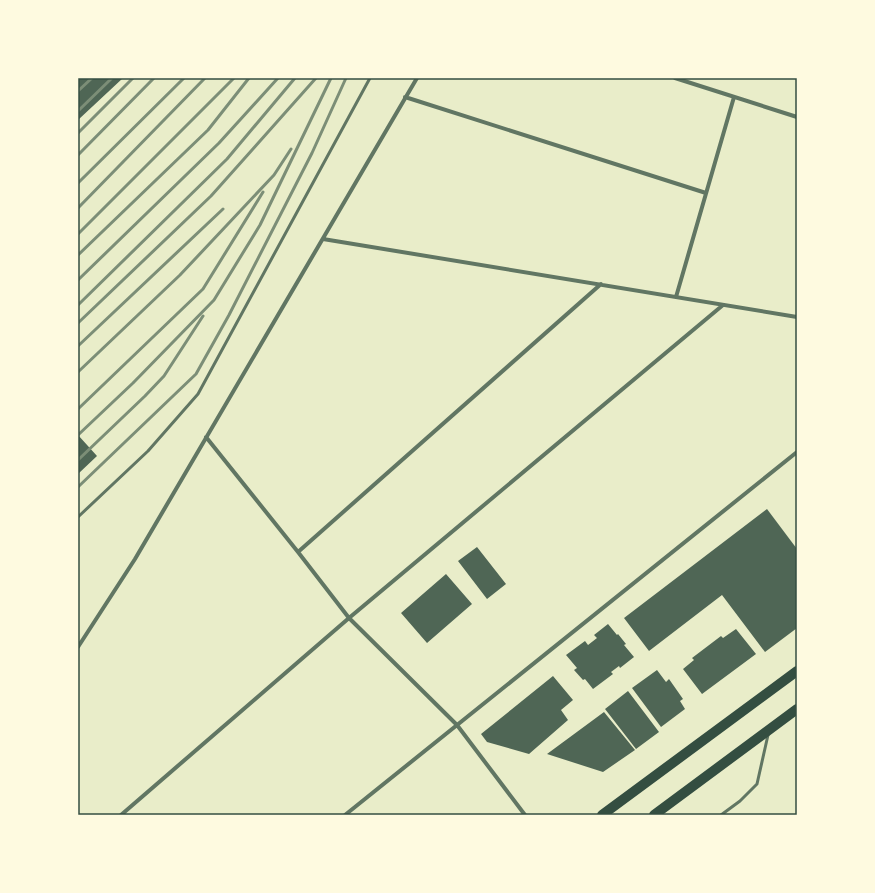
<svg xmlns="http://www.w3.org/2000/svg" width="875" height="893" font-family="Helvetica,sans-serif">
	<style>
		.building { fill: #4f6655 }
		.lines { fill: none; stroke-linecap: round; stroke-linejoin: round }
		.service { stroke: #617663; stroke-width: 3 }
		.minor { stroke: #617663; stroke-width: 4 }
		.primary { stroke: #344e41; stroke-width: 10 }
		.rail { stroke: #7c8e77; stroke-width: 3 }
		.neatline { fill: none; stroke: #344e41; stroke-width: 1.5 }
	</style>
	<rect width="100%" height="100%" fill="#e9edc9"/>
	<!-- building -->
	<path class="building" d="M 78,78 L 123,78 L 78,120 Z
		M 78,435 L 97,456 L 78,474 Z
		M 767,509 L 797,549 L 797,628 L 765,652 L 722,595 L 649,651 L 624,618 Z
		M 477,547 L 506,584 L 487,599 L 458,561 Z
		M 446,574 L 472,604 L 427,643 L 401,613 Z
		M 608,624 L 617,635 L 618,634 L 626,644 L 624,645 L 634,657 L 620,668 L 619,666 L 611,672 L 613,674 L 593,689 L 585,679 L 583,680 L 574,670 L 577,668 L 566,655 L 585,641 L 588,645 L 597,638 L 594,635 Z
		M 736,629 L 756,654 L 702,694 L 683,669 L 694,660 L 692,658 L 721,636 L 723,638 Z
		M 657,670 L 666,682 L 669,679 L 683,699 L 680,701 L 685,709 L 661,727 L 632,688 Z
		M 553,676 L 573,700 L 561,710 L 568,720 L 529,754 L 487,742 L 481,734 Z
		M 628,691 L 659,732 L 636,749 L 605,709 Z
		M 604,712 L 635,750 L 603,772 L 547,754 Z"/>
	<g class="lines">
		<!-- service -->
		<path class="service" d="M 78,517 L 148,451 L 198,394 L 370,78
			M 721,815 L 740,801 L 757,784 L 768,735"/>
		<!-- minor -->
		<path class="minor" d="M 675,78 L 797,117
			M 405,97 L 706,193
			M 323,239 L 797,317
			M 676,297 L 734,97
			M 206,437 L 298,552 L 349,618 L 457,725 L 525,815
			M 298,552 L 601,284
			M 78,647 L 135,559 L 417,78
			M 121,815 L 349,618 L 723,305
			M 345,815 L 797,452"/>
		<!-- primary -->
		<path class="primary" d="M 602,815 L 797,671
			M 654,815 L 797,709"/>
		<!-- rail -->
		<path class="rail" d="M 78,91 L 92,78
			M 78,111 L 112,78
			M 78,133 L 133,78
			M 78,155 L 154,78
			M 78,183 L 184,78
			M 78,208 L 205,78
			M 78,234 L 234,78
			M 78,255 L 208,130 L 249,78
			M 78,280 L 219,143 L 278,78
			M 78,305 L 227,159 L 295,78
			M 78,323 L 211,196 L 316,78
			M 78,346 L 223,209
			M 78,372 L 180,275 L 274,175 L 291,149
			M 78,409 L 203,289 L 263,192
			M 78,435 L 133,383 L 214,300 L 260,225 L 331,78
			M 78,460 L 145,396 L 164,376 L 203,316
			M 78,487 L 196,374 L 229,315 L 312,153 L 346,78"/>
	</g>
	<!-- border -->
	<rect width="875" height="893" fill="none" stroke="#fefae0" stroke-width="158"/>
	<rect x="79" y="79" width="717" height="735" class="neatline"/>
</svg>
